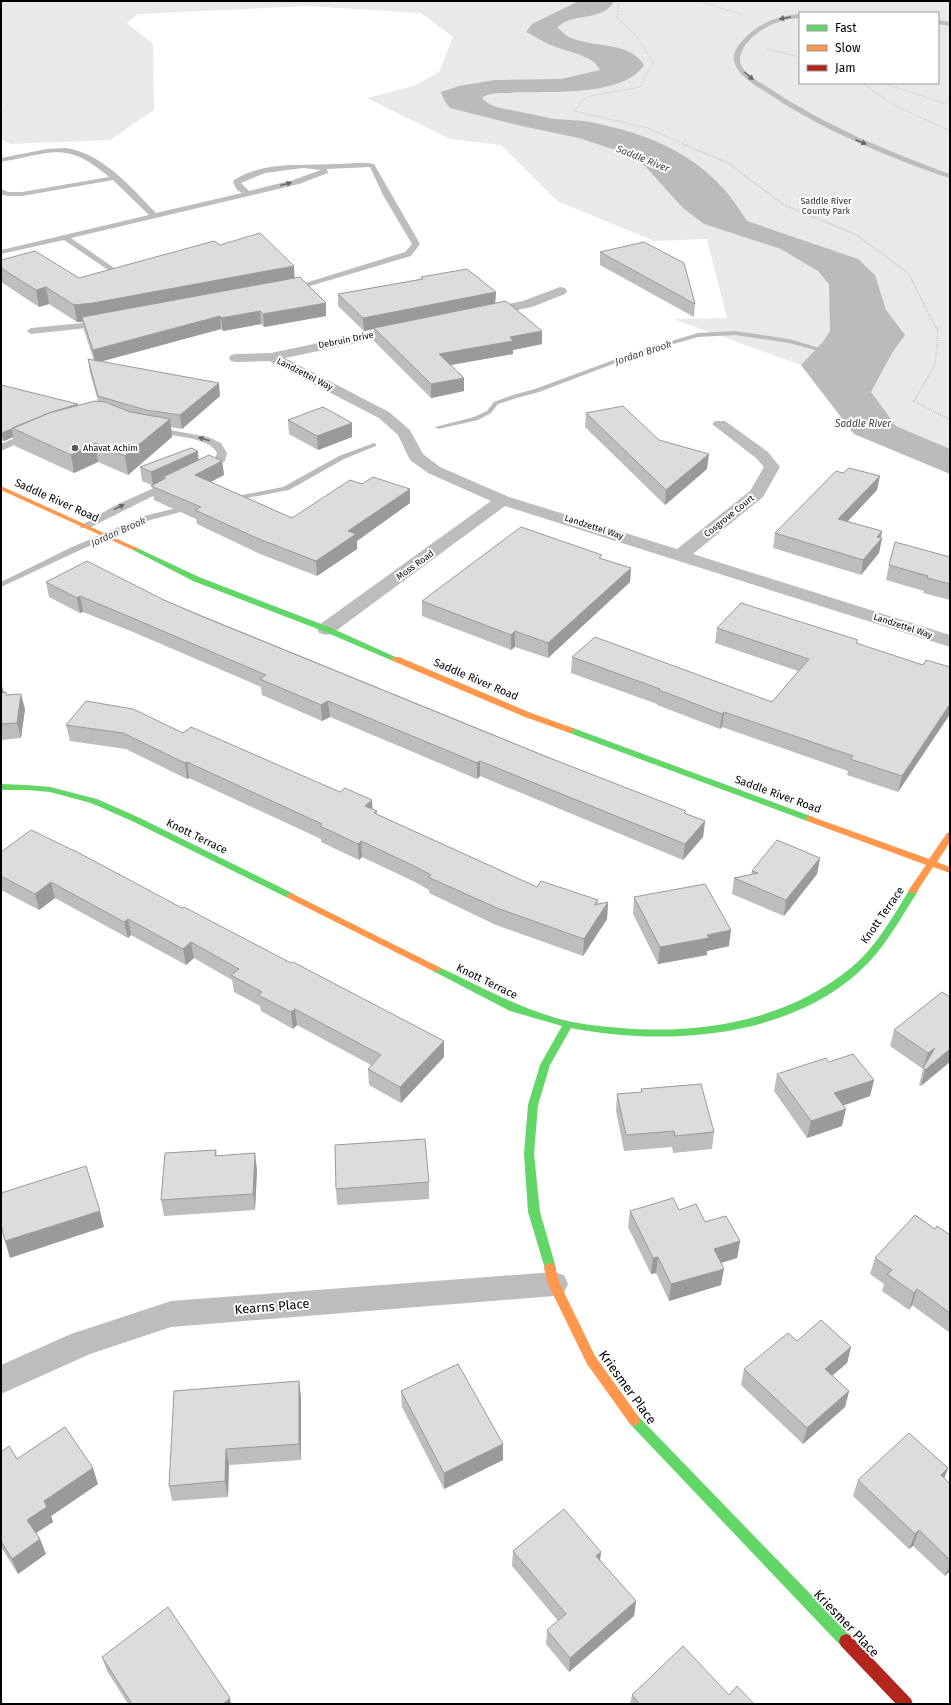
<svg xmlns="http://www.w3.org/2000/svg" width="951" height="1705" font-family="'Fira Sans',sans-serif">
	<style>
		.green { fill: #e9e9e9; fill-rule: evenodd }
		.water { fill: #bbb }
		.lines { fill: none; stroke-linecap: round; stroke-linejoin: round }
		.stream { fill: #bbb; fill-rule: evenodd }
		.path-far2 { stroke: #b8b8b8; stroke-width: 1; stroke-dasharray: 0.5 1; stroke-linecap: butt }
		.path-far1 { stroke: #b8b8b8; stroke-width: 1.5; stroke-dasharray: 0.5 1; stroke-linecap: butt }
		.path { stroke: #b8b8b8; stroke-width: 2; stroke-dasharray: 0.5 1.5; stroke-linecap: butt }
		.lane { fill: #bdbdbd; fill-rule: evenodd }
		.street { fill: #bdbdbd; fill-rule: evenodd }
		.fast { fill: #63d668; fill-rule: evenodd }
		.slow { fill: #ff974d; fill-rule: evenodd }
		.jam { fill: #b3261e; fill-rule: evenodd }
		.wall { fill: #bdbdbd }
		.shaded-wall { fill: #9a9a9a }
		.building { fill: #dcdcdc; stroke: #9a9a9a }
		.oneway { fill: #686868 }
		.poi-dot { fill: #595959; stroke: #fff; stroke-width: 1.5 }
		.labels { text-anchor: middle; stroke-width: 4; stroke-linejoin: round; paint-order: stroke }
		.far-park-label { font-size: 9px; fill: #2e2e2e; stroke: #fff }
		.far-street-label { font-size: 9px; fill: #000; stroke: #fff }
		.far-poi-label { font-size: 9px; fill: #000; stroke: #fff; text-anchor: start }
		.far-water-label { font-size: 10px; font-style: italic; fill: #3f3f3f; stroke: #fff }
		.street-label { font-size: 11px; fill: #000; stroke: #fff }
		.near-street-label { font-size: 13px; fill: #000; stroke: #fff }
	</style>
	<rect width="100%" height="100%" fill="#fff"/>
	<!-- green -->
	<path class="green" d="M 1,1 L 950,1 L 950,474 L 854,434 L 801,365 L 673,319 L 727,318 L 707,239 L 654,241 L 557,201 L 501,145 L 450,139 L 367,98 L 414,86 L 439,72 L 453,37 L 421,13 L 306,6 L 138,14 L 127,23 L 153,44 L 154,110 L 110,140 L 11,144 L 1,139 L 1,107 L 4,106 L 1,103 ZM 800,13 L 938,13 L 938,83 L 800,83 Z"/>
	<!-- water -->
	<path class="water" d="M 579,1 L 614,1 C 603,23 572,11 557,28 C 561,30 564,34 567,36 C 591,49 629,40 644,65 C 622,99 542,90 506,93 C 498,93 488,93 482,98 C 491,109 508,109 521,112 C 532,114 543,117 554,119 C 564,120 574,120 584,121 C 654,134 709,157 747,221 L 858,259 L 875,275 L 886,310 L 905,335 L 892,353 L 871,392 L 896,426 L 950,449 L 950,474 L 854,434 L 801,365 L 822,343 L 830,331 L 829,284 L 818,271 L 781,249 L 704,224 L 683,208 L 645,166 L 624,153 L 579,138 L 517,125 L 450,108 L 444,100 L 441,92 L 459,86 L 495,80 L 561,79 L 600,70 C 592,54 566,52 551,45 C 543,42 534,36 526,32 L 532,24 Z"/>
	<g class="lines">
		<!-- stream -->
		<path class="stream" d="M 735,331 L 789,339 L 833,352 L 830,354 L 789,343 L 735,335 L 698,337 L 642,353 L 539,392 L 517,398 L 498,404 L 491,413 L 478,420 L 438,429 L 435,427 L 474,417 L 487,411 L 494,402 L 513,395 L 535,389 L 638,351 L 698,333 Z
			M 374,443 L 376,444 L 376,446 L 344,459 L 289,490 L 232,501 L 228,499 L 232,497 L 283,487 L 339,456 Z
			M 189,505 L 192,505 L 192,509 L 150,520 L 78,551 L 1,587 L 1,582 L 72,547 L 144,516 Z"/>
		<!-- path-far2 -->
		<path class="path-far2" d="M 619,1 L 617,18 L 636,35 L 653,62 L 640,87 L 586,97 L 574,111 L 647,128 L 686,145
			M 699,1 L 743,15
			M 767,49 L 800,57
			M 862,83 L 894,105 L 950,131
			M 882,83 L 946,104"/>
		<!-- path-far1 -->
		<path class="path-far1" d="M 683,144 L 728,163 L 784,205 L 855,234 L 908,273 L 936,328"/>
		<!-- path -->
		<path class="path" d="M 936,327 L 938,331 L 935,365 L 914,401 L 950,420"/>
		<!-- lane -->
		<path class="lane" d="M 800,14 L 800,18 C 780,19 760,27 747,43 C 742,49 738,58 741,65 C 746,76 760,82 769,88 C 826,126 887,151 950,174 L 950,178 C 935,174 921,168 907,163 C 858,144 810,122 766,92 C 755,85 740,77 735,64 C 731,56 737,46 743,40 C 758,23 778,16 800,14 Z
			M 938,20 L 950,22 L 950,26 L 938,24 Z
			M 66,148 C 102,153 132,188 156,213 L 242,193 L 237,190 L 233,182 L 234,180 C 264,161 301,166 334,164 C 347,164 362,161 374,164 L 420,244 L 411,256 L 293,291 L 287,291 L 286,289 L 405,252 L 412,244 L 383,195 L 370,167 L 327,169 L 328,173 L 299,184 L 71,238 L 117,270 L 117,274 L 114,274 L 64,240 L 1,254 L 1,250 L 149,215 L 113,180 L 22,196 L 7,196 L 1,194 L 1,189 L 8,192 L 22,192 L 109,177 C 66,140 51,153 1,162 L 1,158 L 47,149 ZM 303,168 L 321,170 L 293,180 L 249,191 L 241,183 L 265,173 Z
			M 103,321 L 107,324 L 106,326 L 31,334 L 27,331 L 31,328 Z
			M 154,427 L 208,437 L 221,443 L 227,453 L 225,461 L 208,470 L 200,470 L 199,468 L 200,466 L 215,459 L 217,453 C 209,436 168,436 151,432 L 149,430 Z
			M 31,431 L 36,434 L 34,436 L 1,451 L 1,444 Z
			M 169,481 L 174,484 L 173,486 L 89,528 L 81,528 L 80,526 L 114,506 Z"/>
		<!-- street -->
		<path class="street" d="M 560,287 L 565,288 L 567,291 L 565,294 L 532,307 L 483,317 L 478,316 L 476,313 L 478,310 L 523,301 Z
			M 404,325 L 409,326 L 411,329 L 409,332 L 285,358 L 389,412 L 410,430 L 423,454 L 440,467 L 509,497 L 677,549 L 750,491 L 764,467 L 756,458 L 712,424 L 715,421 L 725,421 L 768,452 L 780,467 L 763,497 L 693,554 L 950,635 L 950,647 L 505,506 L 333,633 L 326,635 L 319,633 L 317,629 L 319,625 L 491,501 L 428,473 L 410,460 L 398,435 L 379,418 L 269,361 L 236,362 L 231,361 L 229,358 L 231,355 L 236,354 L 271,353 Z
			M 554,1272 L 564,1275 L 568,1284 L 564,1293 L 554,1296 L 171,1327 L 90,1354 L 1,1394 L 1,1365 L 71,1334 L 171,1301 Z"/>
		<!-- fast -->
		<path class="fast" d="M 135,547 L 199,577 L 329,627 L 400,659 L 396,661 L 393,661 L 323,631 L 193,581 L 133,550 L 133,548 Z
			M 567,728 L 573,728 L 813,817 L 814,819 L 813,821 L 807,821 L 567,732 L 566,730 Z
			M 1,784 L 27,785 L 50,787 L 97,799 L 138,817 L 294,894 L 296,896 L 294,898 L 288,898 L 132,821 L 91,803 L 50,792 L 27,790 L 1,790 Z
			M 913,888 L 918,891 C 902,916 888,942 868,963 C 796,1038 667,1047 571,1028 L 550,1065 L 538,1105 L 534,1154 L 540,1212 L 556,1268 L 554,1272 L 550,1273 L 546,1272 L 528,1212 L 524,1154 L 528,1105 L 540,1065 L 562,1026 L 510,1011 L 433,971 L 431,969 L 433,967 L 439,967 C 477,985 513,1005 553,1017 C 575,1024 599,1026 621,1028 C 703,1035 788,1020 852,967 C 877,946 893,916 910,889 Z
			M 634,1414 L 638,1416 L 851,1636 L 853,1641 L 851,1646 L 846,1648 L 841,1646 L 630,1424 L 628,1420 L 630,1416 Z"/>
		<!-- slow -->
		<path class="slow" d="M 1,486 L 137,548 L 139,549 L 137,550 L 133,550 L 1,490 Z
			M 393,657 L 399,657 L 531,713 L 573,728 L 574,730 L 573,732 L 567,732 L 525,717 L 393,661 L 392,659 Z
			M 810,816 L 929,859 L 947,833 L 950,832 L 950,842 L 937,862 L 950,867 L 950,873 L 933,867 L 916,893 L 910,893 L 908,891 L 926,865 L 807,821 L 806,819 L 807,817 Z
			M 291,893 L 439,967 L 441,969 L 439,971 L 433,971 L 288,898 L 286,896 Z
			M 550,1263 L 554,1264 L 560,1284 L 595,1356 L 638,1416 L 640,1420 L 638,1424 L 634,1426 L 630,1424 L 587,1364 L 548,1284 L 544,1268 L 546,1264 Z"/>
		<!-- jam -->
		<path class="jam" d="M 846,1634 L 851,1636 L 911,1699 L 913,1704 L 896,1704 L 841,1646 L 839,1641 L 841,1636 Z"/>
	</g>
	<!-- wall -->
	<path class="wall" d="M 220,245 L 295,278 L 326,303 L 326,316 L 264,327 L 261,324 L 223,331 L 221,329 L 100,362 L 220,396 L 182,429 L 171,427 L 172,437 L 128,475 L 98,462 L 74,473 L 15,446 L 13,437 L 4,441 L 1,440 L 1,385 L 78,405 L 98,401 L 90,373 L 88,359 L 94,361 L 84,330 L 83,322 L 77,322 L 49,304 L 39,307 L 1,282 L 1,260 L 79,278 Z
		M 600,252 L 695,304 L 694,317 L 600,265 Z
		M 421,277 L 496,292 L 495,303 L 542,344 L 513,350 L 513,354 L 451,365 L 464,378 L 464,391 L 431,398 L 374,341 L 374,329 L 364,331 L 338,306 L 338,294 L 421,279 Z
		M 586,413 L 659,440 L 707,469 L 665,505 L 585,427 Z
		M 288,420 L 352,423 L 352,437 L 318,450 L 289,434 Z
		M 199,460 L 222,461 L 224,475 L 211,482 L 292,518 L 362,484 L 410,489 L 410,503 L 357,541 L 357,549 L 317,576 L 260,554 L 197,524 L 196,519 L 154,500 L 152,485 L 142,481 L 140,467 Z
		M 877,490 L 847,521 L 882,531 L 881,538 L 882,538 L 879,553 L 861,575 L 773,548 L 775,533 Z
		M 950,557 L 950,600 L 923,593 L 924,591 L 886,580 L 889,565 Z
		M 602,559 L 631,568 L 630,582 L 548,658 L 515,647 L 511,650 L 422,616 L 422,601 Z
		M 46,582 L 164,600 L 705,821 L 703,837 L 683,860 L 480,776 L 477,779 L 330,717 L 322,721 L 262,695 L 261,687 L 133,632 L 83,612 L 80,613 L 49,597 Z
		M 717,628 L 857,644 L 923,665 L 950,667 L 950,714 L 898,792 L 847,775 L 848,771 L 722,727 L 720,729 L 657,705 L 657,704 L 571,673 L 572,657 L 772,702 L 798,671 L 715,643 Z
		M 1,682 L 4,693 L 25,709 L 21,738 L 1,740 Z
		M 66,725 L 183,733 L 377,811 L 377,814 L 537,887 L 598,900 L 598,904 L 608,902 L 607,919 L 583,956 L 496,925 L 429,893 L 429,890 L 415,882 L 362,857 L 359,860 L 321,842 L 321,839 L 189,778 L 187,779 L 126,749 L 70,741 Z
		M 1,852 L 182,908 L 444,1041 L 444,1057 L 401,1103 L 369,1085 L 368,1069 L 371,1065 L 297,1025 L 293,1029 L 261,1011 L 260,1006 L 234,992 L 232,980 L 194,958 L 186,965 L 131,935 L 128,938 L 55,898 L 39,910 L 1,890 Z
		M 820,858 L 817,874 L 784,916 L 732,894 L 734,878 L 751,875 L 752,871 Z
		M 634,897 L 729,946 L 707,951 L 707,955 L 658,964 L 633,914 Z
		M 950,997 L 921,1086 L 919,1085 L 923,1069 L 890,1046 L 894,1030 Z
		M 829,1062 L 874,1080 L 870,1096 L 843,1105 L 842,1126 L 807,1138 L 774,1091 L 777,1074 Z
		M 641,1089 L 714,1132 L 712,1149 L 673,1153 L 672,1147 L 624,1151 L 616,1111 L 617,1094 L 641,1092 Z
		M 216,1150 L 217,1156 L 257,1170 L 255,1210 L 164,1216 L 161,1200 Z
		M 429,1182 L 429,1199 L 337,1205 L 336,1189 Z
		M 679,1210 L 705,1222 L 740,1241 L 737,1258 L 721,1263 L 721,1285 L 669,1301 L 656,1273 L 651,1274 L 628,1227 L 630,1211 Z
		M 935,1229 L 950,1235 L 950,1333 L 912,1305 L 909,1310 L 882,1291 L 884,1284 L 870,1274 L 875,1258 Z
		M 797,1341 L 851,1347 L 847,1363 L 832,1376 L 849,1391 L 845,1407 L 803,1444 L 741,1385 L 744,1369 Z
		M 299,1381 L 301,1397 L 301,1460 L 229,1465 L 228,1497 L 172,1501 L 169,1486 Z
		M 401,1391 L 503,1444 L 503,1460 L 444,1489 L 402,1407 Z
		M 1,1452 L 17,1459 L 98,1484 L 51,1516 L 53,1522 L 36,1533 L 46,1554 L 18,1574 L 1,1547 Z
		M 948,1468 L 944,1478 L 950,1484 L 950,1571 L 945,1576 L 913,1546 L 909,1549 L 853,1496 L 858,1480 Z
		M 513,1551 L 601,1552 L 600,1560 L 636,1601 L 634,1616 L 569,1672 L 546,1644 L 547,1630 L 558,1621 L 512,1566 Z
		M 102,1657 L 231,1704 L 128,1704 L 107,1671 Z
		M 632,1695 L 729,1695 L 754,1704 L 630,1704 Z"/>
	<!-- shaded-wall -->
	<path class="shaded-wall" d="M 294,266 L 295,283 L 82,317 L 83,322 L 77,322 L 74,305 Z
		M 46,287 L 49,304 L 39,307 L 36,290 Z
		M 496,292 L 495,305 L 374,328 L 374,329 L 364,331 L 363,318 Z
		M 326,303 L 326,316 L 264,327 L 263,314 Z
		M 260,311 L 261,324 L 223,331 L 221,318 Z
		M 220,316 L 221,329 L 95,363 L 93,350 Z
		M 542,331 L 542,344 L 513,350 L 513,354 L 439,367 L 439,354 L 510,337 Z
		M 464,378 L 464,391 L 431,398 L 431,384 Z
		M 219,383 L 220,396 L 182,429 L 180,415 Z
		M 170,419 L 172,437 L 128,475 L 125,456 Z
		M 352,423 L 352,437 L 318,450 L 317,436 Z
		M 12,429 L 13,437 L 4,441 L 2,433 Z
		M 95,443 L 98,462 L 74,473 L 71,455 Z
		M 198,451 L 199,465 L 166,478 L 163,477 L 164,481 L 153,486 L 151,472 Z
		M 709,454 L 707,469 L 665,505 L 666,490 Z
		M 222,461 L 224,475 L 197,489 L 195,475 Z
		M 880,476 L 877,490 L 836,534 L 838,519 Z
		M 410,489 L 410,503 L 357,541 L 357,549 L 317,576 L 316,561 L 348,531 Z
		M 882,531 L 880,540 L 882,538 L 879,553 L 861,575 L 863,560 L 877,537 Z
		M 631,568 L 630,582 L 548,658 L 548,643 Z
		M 80,596 L 83,612 L 80,613 L 77,598 Z
		M 515,631 L 515,647 L 511,650 L 511,635 Z
		M 1,682 L 4,695 L 1,704 Z
		M 21,694 L 25,709 L 21,738 L 17,723 Z
		M 950,700 L 950,714 L 898,792 L 902,776 Z
		M 328,701 L 330,717 L 322,721 L 321,705 Z
		M 724,712 L 722,727 L 720,729 L 722,714 Z
		M 480,761 L 480,776 L 477,779 L 477,763 Z
		M 187,762 L 189,778 L 187,779 L 185,763 Z
		M 372,800 L 373,816 L 365,806 Z
		M 705,821 L 703,837 L 683,860 L 685,844 Z
		M 361,841 L 362,857 L 359,860 L 358,844 Z
		M 820,858 L 817,874 L 784,916 L 786,900 Z
		M 51,882 L 55,898 L 39,910 L 35,894 Z
		M 608,902 L 607,919 L 583,956 L 584,939 Z
		M 128,919 L 131,935 L 128,938 L 124,922 Z
		M 731,930 L 729,946 L 707,951 L 707,955 L 658,964 L 660,947 L 707,935 Z
		M 191,942 L 194,958 L 186,965 L 183,949 Z
		M 295,1009 L 297,1025 L 293,1029 L 291,1012 Z
		M 444,1041 L 444,1057 L 401,1103 L 400,1087 Z
		M 935,1048 L 923,1068 L 923,1069 L 928,1053 Z
		M 950,1049 L 950,1062 L 921,1086 L 925,1070 Z
		M 874,1080 L 870,1096 L 831,1110 L 834,1093 Z
		M 846,1109 L 842,1126 L 807,1138 L 811,1121 Z
		M 255,1153 L 257,1170 L 255,1210 L 253,1194 Z
		M 100,1211 L 104,1227 L 10,1258 L 5,1241 Z
		M 740,1241 L 737,1258 L 711,1266 L 714,1249 Z
		M 658,1257 L 656,1273 L 651,1274 L 653,1258 Z
		M 724,1269 L 721,1285 L 669,1301 L 671,1284 Z
		M 917,1289 L 912,1305 L 909,1310 L 914,1293 Z
		M 851,1347 L 847,1363 L 821,1385 L 825,1369 Z
		M 299,1381 L 301,1397 L 301,1460 L 299,1444 Z
		M 849,1391 L 845,1407 L 803,1444 L 807,1428 Z
		M 503,1444 L 503,1460 L 444,1489 L 444,1473 Z
		M 226,1449 L 229,1465 L 228,1497 L 225,1481 Z
		M 93,1468 L 98,1484 L 51,1516 L 53,1522 L 33,1535 L 27,1520 L 44,1501 Z
		M 948,1468 L 942,1484 L 941,1475 Z
		M 919,1530 L 913,1546 L 909,1549 L 915,1534 Z
		M 40,1539 L 46,1554 L 18,1574 L 12,1559 Z
		M 601,1552 L 599,1567 L 596,1556 Z
		M 950,1564 L 950,1571 L 945,1576 Z
		M 636,1601 L 634,1616 L 569,1672 L 570,1658 Z
		M 230,1698 L 231,1704 L 223,1704 Z"/>
	<!-- building -->
	<path class="building" d="M 260,233 L 294,266 L 93,303 L 74,305 L 46,287 L 36,290 L 1,268 L 1,260 L 35,251 L 79,278 L 214,241 L 220,245 Z
		M 644,242 L 684,263 L 695,304 L 600,252 Z
		M 467,269 L 496,292 L 363,318 L 338,294 L 423,279 L 421,277 Z
		M 300,277 L 326,303 L 263,314 L 260,311 L 221,318 L 220,316 L 93,350 L 82,317 Z
		M 506,301 L 542,331 L 510,337 L 513,341 L 439,354 L 464,378 L 431,384 L 374,328 Z
		M 88,359 L 219,383 L 180,415 L 146,410 L 98,396 Z
		M 1,385 L 78,404 L 49,413 L 2,433 L 1,432 Z
		M 95,401 L 105,402 L 130,412 L 170,419 L 125,456 L 95,443 L 71,455 L 12,428 L 49,413 Z
		M 623,406 L 659,440 L 709,454 L 666,490 L 586,413 Z
		M 323,407 L 352,423 L 317,436 L 288,420 Z
		M 191,448 L 198,451 L 151,472 L 140,467 Z
		M 209,455 L 222,461 L 195,475 L 292,518 L 350,480 L 362,484 L 373,477 L 410,489 L 348,531 L 356,534 L 316,561 L 259,539 L 195,510 L 201,507 L 151,486 L 166,478 L 163,477 Z
		M 849,468 L 880,476 L 838,519 L 882,531 L 877,537 L 882,538 L 863,560 L 775,533 L 836,471 L 843,473 Z
		M 521,527 L 602,555 L 599,558 L 631,568 L 548,643 L 515,631 L 511,635 L 422,601 Z
		M 895,542 L 950,557 L 950,584 L 927,578 L 928,576 L 889,565 Z
		M 87,561 L 164,600 L 201,616 L 547,757 L 686,811 L 684,813 L 705,821 L 685,844 L 480,761 L 477,763 L 328,701 L 321,705 L 260,679 L 266,675 L 130,617 L 80,596 L 77,598 L 46,582 Z
		M 741,603 L 858,640 L 856,643 L 923,665 L 926,660 L 950,667 L 950,704 L 902,776 L 850,759 L 853,756 L 724,712 L 722,714 L 659,690 L 660,689 L 572,657 L 595,637 L 772,702 L 809,659 L 717,628 Z
		M 6,692 L 6,695 L 21,694 L 17,723 L 1,724 L 1,693 Z
		M 86,701 L 133,709 L 183,733 L 191,727 L 340,792 L 345,788 L 372,800 L 365,806 L 377,811 L 374,813 L 537,887 L 541,881 L 598,900 L 594,905 L 608,902 L 584,939 L 497,908 L 428,877 L 431,875 L 414,866 L 361,841 L 358,844 L 320,826 L 322,824 L 187,762 L 185,763 L 123,733 L 66,725 Z
		M 31,830 L 81,854 L 182,908 L 184,907 L 291,963 L 293,962 L 444,1041 L 400,1087 L 368,1069 L 381,1055 L 295,1009 L 291,1012 L 258,995 L 262,992 L 231,975 L 239,969 L 191,942 L 183,949 L 128,919 L 124,922 L 51,882 L 35,894 L 1,876 L 1,852 Z
		M 777,840 L 820,858 L 786,900 L 734,878 L 758,873 L 752,871 Z
		M 705,884 L 731,930 L 707,935 L 709,938 L 660,947 L 634,897 Z
		M 942,992 L 950,997 L 950,1049 L 925,1070 L 923,1068 L 935,1048 L 928,1053 L 894,1030 Z
		M 853,1054 L 874,1080 L 834,1093 L 846,1109 L 811,1121 L 777,1074 L 826,1058 L 829,1062 Z
		M 701,1084 L 714,1132 L 675,1136 L 674,1131 L 626,1135 L 617,1094 L 642,1092 L 641,1089 Z
		M 425,1139 L 429,1182 L 336,1189 L 335,1145 Z
		M 216,1150 L 215,1156 L 255,1153 L 253,1194 L 161,1200 L 165,1153 Z
		M 86,1166 L 100,1211 L 5,1241 L 1,1225 L 1,1193 Z
		M 673,1198 L 679,1210 L 696,1204 L 705,1222 L 726,1216 L 740,1241 L 714,1249 L 724,1269 L 671,1284 L 658,1257 L 653,1258 L 630,1211 Z
		M 915,1215 L 935,1229 L 937,1226 L 950,1235 L 950,1313 L 917,1289 L 914,1293 L 887,1274 L 892,1270 L 875,1258 Z
		M 821,1320 L 851,1347 L 825,1369 L 849,1391 L 807,1428 L 744,1369 L 788,1333 L 797,1341 Z
		M 458,1364 L 503,1444 L 444,1473 L 401,1391 Z
		M 299,1381 L 299,1444 L 226,1449 L 225,1481 L 169,1486 L 174,1391 Z
		M 65,1427 L 93,1468 L 44,1501 L 47,1507 L 27,1520 L 40,1539 L 12,1559 L 1,1541 L 1,1452 L 9,1446 L 17,1459 Z
		M 909,1433 L 948,1468 L 941,1475 L 950,1484 L 950,1560 L 919,1530 L 915,1534 L 858,1480 Z
		M 564,1509 L 601,1552 L 596,1556 L 636,1601 L 570,1658 L 547,1630 L 566,1614 L 513,1551 Z
		M 168,1607 L 230,1698 L 223,1704 L 132,1704 L 102,1657 Z
		M 683,1646 L 729,1695 L 737,1686 L 754,1704 L 640,1704 L 632,1695 Z"/>
	<!-- one-way arrows -->
	<defs><path id="oneway-solid" d="M-6-.8H1V-3.2L6.5 0L1 3.2V.8H-6Z"/></defs>
	<g class="oneway">
		<use href="#oneway-solid" transform="translate(785 18) rotate(170)"/>
		<use href="#oneway-solid" transform="translate(749 76) rotate(42)"/>
		<use href="#oneway-solid" transform="translate(861 142) rotate(23)"/>
		<use href="#oneway-solid" transform="translate(286 184) rotate(-14)"/>
		<use href="#oneway-solid" transform="translate(204 439) rotate(-164)"/>
		<use href="#oneway-solid" transform="translate(119 507) rotate(-26)"/>
	</g>
	<!-- markers -->
	<circle class="poi-dot" cx="75" cy="448" r="4"/>
	<g class="labels">
		<!-- far-park labels -->
		<g class="far-park-label">
			<text x="826" y="204">Saddle River<tspan x="826" dy="10">County Park</tspan></text>
		</g>
		<!-- far-street labels -->
		<g class="far-street-label">
			<text transform="translate(346 340) rotate(-11)" y="3">Debruin Drive</text>
			<text transform="translate(305 374) rotate(27)" y="3">Landzettel Way</text>
			<text transform="translate(729 516) rotate(-39)" y="3">Cosgrove Court</text>
			<text transform="translate(594 527) rotate(18)" y="3">Landzettel Way</text>
			<text transform="translate(415 565) rotate(-36)" y="3">Moss Road</text>
			<text transform="translate(903 626) rotate(18)" y="3">Landzettel Way</text>
		</g>
		<!-- far-poi labels -->
		<g class="far-poi-label">
			<text x="83" y="451">Ahavat Achim</text>
		</g>
		<!-- far-water labels -->
		<g class="far-water-label">
			<text transform="translate(643 158) rotate(22)" y="4">Saddle River</text>
			<text transform="translate(643 352) rotate(-18)" y="4">Jordan Brook</text>
			<text x="863" y="427">Saddle River</text>
			<text transform="translate(118 531) rotate(-24)" y="4">Jordan Brook</text>
		</g>
		<!-- street labels -->
		<g class="street-label">
			<text transform="translate(57 500) rotate(24)" y="4">Saddle River Road</text>
			<text transform="translate(476 679) rotate(23)" y="4">Saddle River Road</text>
			<text transform="translate(778 794) rotate(20)" y="4">Saddle River Road</text>
			<text transform="translate(197 836) rotate(26)" y="4">Knott Terrace</text>
			<text transform="translate(882 915) rotate(-55)" y="4">Knott Terrace</text>
			<text transform="translate(487 981) rotate(26)" y="4">Knott Terrace</text>
		</g>
		<!-- near-street labels -->
		<g class="near-street-label">
			<text transform="translate(272 1306) rotate(-5)" y="5">Kearns Place</text>
			<text transform="translate(628 1387) rotate(54)" y="5">Kriesmer Place</text>
			<text transform="translate(847 1623) rotate(46)" y="5">Kriesmer Place</text>
		</g>
	</g>
	<!-- border -->
	<rect width="951" height="1705" fill="none" stroke="#000000" stroke-width="4"/>
	<!-- legend -->
	<rect x="799" y="12" width="140" height="72" fill="#ffffff" stroke="#999999"/>
	<rect x="807" y="25" width="20" height="6" fill="#63d668" stroke="#999999"/>
	<text x="835" y="32" font-size="12" fill="#000000">Fast</text>
	<rect x="807" y="45" width="20" height="6" fill="#ff974d" stroke="#999999"/>
	<text x="835" y="52" font-size="12" fill="#000000">Slow</text>
	<rect x="807" y="65" width="20" height="6" fill="#b3261e" stroke="#999999"/>
	<text x="835" y="72" font-size="12" fill="#000000">Jam</text>
</svg>
